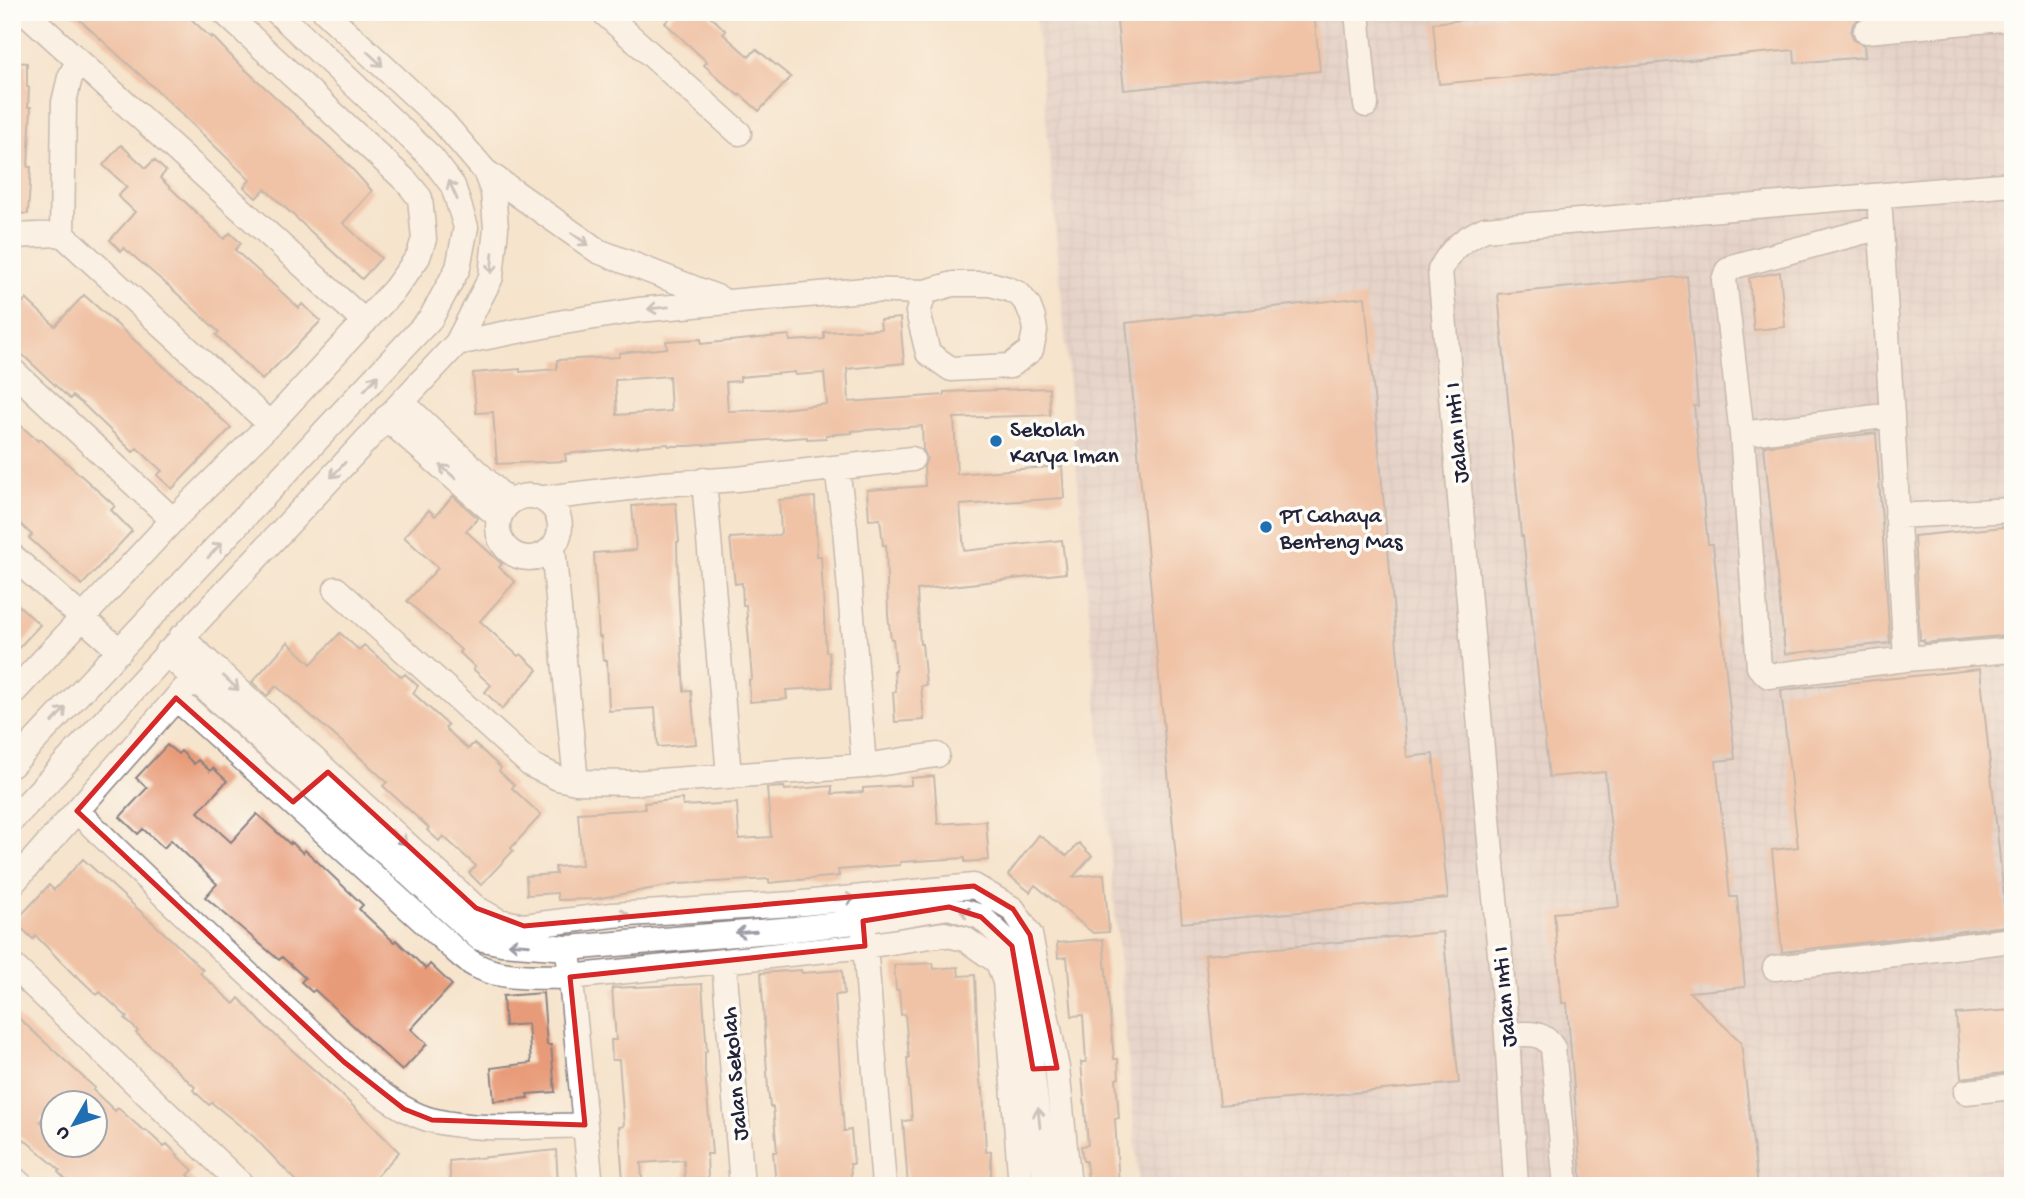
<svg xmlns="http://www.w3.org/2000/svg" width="2025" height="1198" font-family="'Gochi Hand',sans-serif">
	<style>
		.industrial { fill: url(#industrial-grid) }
		.building { fill: #e89b78; fill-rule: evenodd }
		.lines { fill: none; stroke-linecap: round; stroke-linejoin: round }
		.minor-casing { stroke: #8c8384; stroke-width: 27 }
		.minor { stroke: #fff; stroke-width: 24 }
		.oneway { stroke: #9c9ca7 }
		.marked { fill: none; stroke: #d62828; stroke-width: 5; stroke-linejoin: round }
		.poi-dot { fill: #1f6fb2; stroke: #fdfcf7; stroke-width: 2.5 }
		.labels { text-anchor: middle; stroke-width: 7; stroke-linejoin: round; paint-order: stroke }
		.poi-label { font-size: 23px; fill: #22223b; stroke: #fdfcf7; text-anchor: start }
		.street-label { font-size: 23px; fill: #22223b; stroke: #fdfcf7 }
	</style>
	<defs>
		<pattern id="industrial-grid" width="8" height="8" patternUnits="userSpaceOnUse" patternTransform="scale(1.75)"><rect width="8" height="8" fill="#d2bec4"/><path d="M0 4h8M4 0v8" fill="none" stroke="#b4a3a9"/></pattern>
	</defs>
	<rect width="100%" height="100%" fill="#fdfcf7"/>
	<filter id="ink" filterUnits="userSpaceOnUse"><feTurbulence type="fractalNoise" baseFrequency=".0143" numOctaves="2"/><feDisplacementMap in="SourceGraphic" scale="14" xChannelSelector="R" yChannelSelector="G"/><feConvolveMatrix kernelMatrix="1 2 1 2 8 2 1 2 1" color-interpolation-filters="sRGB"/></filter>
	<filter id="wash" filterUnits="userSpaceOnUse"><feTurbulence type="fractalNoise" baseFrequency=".00686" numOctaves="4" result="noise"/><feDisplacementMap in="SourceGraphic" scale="28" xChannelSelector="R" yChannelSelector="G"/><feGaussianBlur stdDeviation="1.57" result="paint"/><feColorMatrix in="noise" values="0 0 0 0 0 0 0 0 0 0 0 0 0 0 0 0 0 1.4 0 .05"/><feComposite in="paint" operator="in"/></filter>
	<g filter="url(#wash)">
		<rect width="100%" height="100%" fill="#f6e4cc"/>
		<!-- industrial -->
		<path class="industrial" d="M 1035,12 L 2013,12 L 2013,1186 L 1139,1186 L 1048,141 Z"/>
		<g id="blocks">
			<!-- building -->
			<path class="building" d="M 71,12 L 184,12 L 211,38 L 212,36 L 236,61 L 344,160 L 372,191 L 343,223 L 381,258 L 362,279 L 265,189 L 256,198 L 244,187 L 250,180 L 161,94 Z
				M 675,12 L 706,12 L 726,31 L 723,34 L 749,57 L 756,49 L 791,77 L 759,111 L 740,94 L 739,96 L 720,80 L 704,65 L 707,62 L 665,23 Z
				M 1116,12 L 1314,12 L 1320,71 L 1124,90 Z
				M 1542,12 L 1860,12 L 1861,17 L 1853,24 L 1851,33 L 1854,40 L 1864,45 L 1865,57 L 1795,63 L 1794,50 L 1439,84 L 1433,23 Z
				M 12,62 L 27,63 L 27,87 L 29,87 L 28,107 L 31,107 L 28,167 L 31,167 L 28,214 L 12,213 Z
				M 121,145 L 146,168 L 154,160 L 166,171 L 160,178 L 224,239 L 230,233 L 241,243 L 235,250 L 299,308 L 302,304 L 321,321 L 262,380 L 216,335 L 219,332 L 171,288 L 124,248 L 121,251 L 110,240 L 135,212 L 118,196 L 127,187 L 103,165 Z
				M 1780,272 L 1785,327 L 1754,330 L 1749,278 Z
				M 1687,276 L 1698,406 L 1694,406 L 1708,544 L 1713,544 L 1735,759 L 1716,761 L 1730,897 L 1737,897 L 1745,987 L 1689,992 L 1741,1042 L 1758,1186 L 1582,1186 L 1567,1003 L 1562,1003 L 1554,913 L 1619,907 L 1605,772 L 1549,777 L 1523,536 L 1521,536 L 1498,294 Z
				M 84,295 L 179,380 L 180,379 L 231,428 L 172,489 L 157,475 L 162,471 L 137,448 L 133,452 L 84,405 L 72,396 L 70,399 L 12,345 L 12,298 L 20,305 L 26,299 L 55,326 Z
				M 1365,297 L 1407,757 L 1433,754 L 1448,898 L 1182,923 L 1126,323 Z
				M 900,318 L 904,363 L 847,369 L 849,402 L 944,395 L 944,392 L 1049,388 L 1050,415 L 954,418 L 957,474 L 1062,466 L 1064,498 L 960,505 L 964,551 L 1062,540 L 1066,573 L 917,590 L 920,644 L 922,644 L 926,685 L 921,686 L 924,720 L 895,722 L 893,692 L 896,692 L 894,671 L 896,671 L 893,639 L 891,639 L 888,615 L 886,545 L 883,545 L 880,519 L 869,520 L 867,490 L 925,486 L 924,467 L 927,458 L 923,449 L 922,426 L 852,431 L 852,433 L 826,435 L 826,438 L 807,439 L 807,437 L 688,446 L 669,446 L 668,444 L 638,446 L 638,447 L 565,454 L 566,461 L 497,464 L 493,412 L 476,413 L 473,373 L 520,369 L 520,372 L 557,369 L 557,360 L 619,357 L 619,353 L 667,348 L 666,341 L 701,339 L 701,344 L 789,335 L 790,341 L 824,339 L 824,332 L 881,329 L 880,320 ZM 795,372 L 795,375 L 824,373 L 827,404 L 772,410 L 728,411 L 726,382 L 740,381 L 740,377 ZM 669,376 L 671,411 L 617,415 L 615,380 Z
				M 12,418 L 38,441 L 40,439 L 115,506 L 111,510 L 132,531 L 82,585 L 29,538 L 32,535 L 12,516 Z
				M 1876,433 L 1890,643 L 1785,654 L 1764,446 Z
				M 453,496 L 478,518 L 466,531 L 502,564 L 499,567 L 515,582 L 480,621 L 518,656 L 521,654 L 538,670 L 502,709 L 485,692 L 491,685 L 473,669 L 475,667 L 459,652 L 461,650 L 407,601 L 438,568 L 404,537 L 429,510 L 435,516 Z
				M 815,497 L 817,556 L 821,556 L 826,652 L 829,652 L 832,687 L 786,690 L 787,699 L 750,702 L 749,680 L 752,679 L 746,605 L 743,605 L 742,583 L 735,584 L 730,538 L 779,535 L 781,532 L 779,500 Z
				M 676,503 L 679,542 L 677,542 L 678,586 L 684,691 L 691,690 L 696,744 L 658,747 L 655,708 L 609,711 L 607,660 L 603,660 L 601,637 L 599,637 L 594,553 L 636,550 L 632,506 Z
				M 2013,526 L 2013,635 L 1924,643 L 1924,640 L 1920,640 L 1914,536 Z
				M 12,599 L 40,625 L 12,655 Z
				M 340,633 L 359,650 L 364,645 L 402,677 L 405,674 L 418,686 L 413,693 L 448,725 L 445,728 L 468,749 L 474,743 L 501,768 L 499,771 L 514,785 L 512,788 L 541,815 L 511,848 L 513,851 L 481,885 L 469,873 L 476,866 L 443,836 L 439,841 L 427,830 L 429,828 L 383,786 L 387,782 L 354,752 L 276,686 L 267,696 L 252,682 L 288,642 L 311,664 Z
				M 1980,669 L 2007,926 L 1782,952 L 1772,850 L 1798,847 L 1781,690 Z
				M 167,745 L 178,754 L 181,751 L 194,764 L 198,760 L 210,771 L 213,768 L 227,781 L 198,812 L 231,842 L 257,814 L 290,844 L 291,842 L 303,853 L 305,850 L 321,865 L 363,905 L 359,909 L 394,942 L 396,940 L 426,969 L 430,964 L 452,985 L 411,1029 L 427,1044 L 402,1071 L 315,990 L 312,992 L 301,982 L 305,978 L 282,957 L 279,960 L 205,897 L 217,884 L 171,840 L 164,848 L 143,829 L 138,834 L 120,817 L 147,788 L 136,778 Z
				M 934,776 L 938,824 L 986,821 L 989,860 L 965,862 L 965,858 L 900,862 L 900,865 L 838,870 L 839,876 L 769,883 L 769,879 L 677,884 L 595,899 L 558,900 L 557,893 L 527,895 L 526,876 L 556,874 L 555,867 L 582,865 L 578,813 L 645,809 L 644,803 L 682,799 L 683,806 L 737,803 L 739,839 L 771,837 L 767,788 L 784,787 L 785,790 L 832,786 L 832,794 L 863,792 L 863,788 L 911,785 L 911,778 Z
				M 1039,835 L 1067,856 L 1079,843 L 1092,856 L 1073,877 L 1104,874 L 1109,932 L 1093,933 L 1035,885 L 1030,892 L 1008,875 Z
				M 83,859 L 174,942 L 203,970 L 200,973 L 234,1004 L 239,998 L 263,1024 L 341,1094 L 399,1152 L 368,1186 L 301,1186 L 254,1137 L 212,1103 L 209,1105 L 193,1090 L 195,1087 L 136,1033 L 138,1031 L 125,1019 L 127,1017 L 100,992 L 97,995 L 76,975 L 75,976 L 36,936 L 33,939 L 15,922 L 49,885 L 54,890 Z
				M 1443,932 L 1459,1083 L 1220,1105 L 1205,955 Z
				M 1103,939 L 1114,1059 L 1118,1059 L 1119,1078 L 1116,1079 L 1119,1118 L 1115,1119 L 1119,1186 L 1092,1186 L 1092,1180 L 1088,1181 L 1086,1161 L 1083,1161 L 1081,1146 L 1088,1145 L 1081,1062 L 1086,1062 L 1083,1015 L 1072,1016 L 1067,957 L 1058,958 L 1057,943 Z
				M 933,963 L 934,969 L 958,967 L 959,976 L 975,975 L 979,1071 L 981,1089 L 983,1088 L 986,1152 L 991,1151 L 991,1186 L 908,1186 L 903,1121 L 912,1120 L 907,1058 L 909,1058 L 905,1014 L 901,1015 L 899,990 L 896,990 L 894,965 Z
				M 801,970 L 802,973 L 842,970 L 844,994 L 835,995 L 844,1131 L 851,1130 L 854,1164 L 850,1164 L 852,1186 L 776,1186 L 773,1152 L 777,1152 L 773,1107 L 770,1107 L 768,1089 L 761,973 Z
				M 702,984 L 707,1052 L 705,1052 L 705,1071 L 712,1154 L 707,1154 L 708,1179 L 685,1180 L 684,1160 L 641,1163 L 642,1180 L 623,1181 L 619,1127 L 624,1126 L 619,1060 L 612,1060 L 611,1040 L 616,1040 L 612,988 Z
				M 543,993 L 547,1045 L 551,1045 L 555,1092 L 527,1094 L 528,1098 L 494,1101 L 491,1068 L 531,1063 L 528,1024 L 505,1026 L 503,996 Z
				M 2013,1010 L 2013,1072 L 1961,1078 L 1956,1014 Z
				M 12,1012 L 95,1088 L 93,1090 L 115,1111 L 118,1108 L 144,1131 L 146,1130 L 164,1147 L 167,1144 L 178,1155 L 177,1156 L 193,1170 L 188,1175 L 199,1186 L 72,1186 L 58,1172 L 60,1170 L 12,1129 ZM 52,1103 L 94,1103 L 94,1145 L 52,1145 L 52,1133 L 40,1121 L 52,1108 Z
				M 556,1150 L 558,1183 L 518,1185 L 518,1181 L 488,1183 L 488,1186 L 451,1186 L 449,1161 Z"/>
		</g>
	</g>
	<g filter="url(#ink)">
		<use href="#blocks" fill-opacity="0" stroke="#8c8384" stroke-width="2"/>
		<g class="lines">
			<defs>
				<path id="minor" d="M 25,12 L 365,322
					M 603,12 L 739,133
					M 1357,12 L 1366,105
					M 1866,31 L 2013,18
					M 78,61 L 70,77 L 64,102 L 62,234 L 270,424
					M 485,171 L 598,251 L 719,298
					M 1880,212 L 1906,659
					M 1881,227 L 1735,266 L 1727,271 L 1724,280 L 1742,434 L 1759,667 L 1769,676 L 1906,659 L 2013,650
					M 12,236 L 62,234
					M 457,343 L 564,322 L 638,310 L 864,290 L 925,292 L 953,284 L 990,284 L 1008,289 L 1019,294 L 1028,305 L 1033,318 L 1035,331 L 1031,350 L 1010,366 L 951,369 L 928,353 L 918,312 L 925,292
					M 12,370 L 173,520
					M 402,402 L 509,502
					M 386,418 L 499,517
					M 1742,434 L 1892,415
					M 837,468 L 845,528 L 864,766
					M 704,480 L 729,776
					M498 527a31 31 0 1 1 62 0a31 31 0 1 1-62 0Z
					M 545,498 L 663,484 L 737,479 L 912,459
					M 1897,516 L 2013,510
					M 553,548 L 576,782
					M 12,556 L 120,651
					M 336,589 L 531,765 L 558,778 L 576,782 L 632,783 L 864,766 L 937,755
					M 181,637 L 476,908 L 499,921 L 524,926 L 612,915 L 793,904 L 974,886 L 1013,909 L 1030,935 L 1057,1068 L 1069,1186
					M 166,653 L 479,938 L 502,943 L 568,948 L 794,929 L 863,921 L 949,907 L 981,917 L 1012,946 L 1020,968 L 1046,1186
					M 12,694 L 173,520 L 270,424 L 395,289 L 418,257 L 424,239 L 420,198 L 406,181 L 224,12
					M 176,698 L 442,938 C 453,948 464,960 477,966 C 504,980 541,976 570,977 L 865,946 L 944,934 L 965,939 L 998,962 L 1005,982 L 1021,1186
					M 12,765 L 431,318 L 458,268 L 466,227 L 453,186 L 432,158 L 277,12
					M 77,811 C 149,882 222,951 297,1019 C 333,1052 384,1107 431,1120 C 478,1132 537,1126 585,1125
					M 12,820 L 457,343 L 491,277 L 496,228 L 493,192 L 485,171 L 443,122 L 325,12
					M 12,884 L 187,686
					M 864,932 L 884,1186
					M 569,960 L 591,1186
					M 724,962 L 742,1186
					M 12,965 L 243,1186
					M 1775,968 L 2013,940
					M 1507,1035 C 1527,1034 1542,1030 1553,1048 L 1566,1186
					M 1966,1092 L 2013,1087
					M 12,1177 L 22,1186
					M 1516,1186 L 1507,1035 L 1440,270 C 1451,249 1463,239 1485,229 L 2013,184"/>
			</defs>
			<!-- minor casing -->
			<use href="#minor" class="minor-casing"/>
			<!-- minor -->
			<use href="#minor" class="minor"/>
		</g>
		<!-- one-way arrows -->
		<defs><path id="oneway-shaft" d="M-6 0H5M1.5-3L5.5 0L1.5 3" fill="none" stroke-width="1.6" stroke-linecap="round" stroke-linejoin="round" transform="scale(1.75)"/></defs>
		<g class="oneway">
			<use href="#oneway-shaft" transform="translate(375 59) rotate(43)"/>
			<use href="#oneway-shaft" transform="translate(453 190) rotate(-114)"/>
			<use href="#oneway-shaft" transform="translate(580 239) rotate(35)"/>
			<use href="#oneway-shaft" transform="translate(492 263) rotate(95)"/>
			<use href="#oneway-shaft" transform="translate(658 308) rotate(174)"/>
			<use href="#oneway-shaft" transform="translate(371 383) rotate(-47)"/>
			<use href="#oneway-shaft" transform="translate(338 470) rotate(133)"/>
			<use href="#oneway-shaft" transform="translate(448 472) rotate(-139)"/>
			<use href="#oneway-shaft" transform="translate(215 550) rotate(-47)"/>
			<use href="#oneway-shaft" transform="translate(231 683) rotate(43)"/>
			<use href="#oneway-shaft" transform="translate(59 715) rotate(-47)"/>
			<use href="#oneway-shaft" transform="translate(399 837) rotate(43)"/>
			<use href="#oneway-shaft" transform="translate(845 899) rotate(-5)"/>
			<use href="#oneway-shaft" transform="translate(970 914) rotate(-160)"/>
			<use href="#oneway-shaft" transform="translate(619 915) rotate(-5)"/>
			<use href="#oneway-shaft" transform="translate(746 932) rotate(176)"/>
			<use href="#oneway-shaft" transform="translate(519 944) rotate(-176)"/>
			<use href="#oneway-shaft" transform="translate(1039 1118) rotate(-96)"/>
		</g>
	</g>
	<!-- marked area -->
	<path d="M0 0H2025V1198H0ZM 176,698 L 293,802 L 328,772 L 476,908 L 524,926 L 974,886 L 1013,909 L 1030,935 L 1057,1068 L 1033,1069 L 1012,946 L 981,917 L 949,907 L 863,921 L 865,946 L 570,977 L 585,1125 L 432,1120 L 404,1109 L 344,1062 L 77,811 Z" fill="#f6e4cc" fill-opacity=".55" fill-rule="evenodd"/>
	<path class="marked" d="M 176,698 L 293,802 L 328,772 L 476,908 L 524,926 L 974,886 L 1013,909 L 1030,935 L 1057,1068 L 1033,1069 L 1012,946 L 981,917 L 949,907 L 863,921 L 865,946 L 570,977 L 585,1125 L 432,1120 L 404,1109 L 344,1062 L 77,811 Z"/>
	<!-- markers -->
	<g class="poi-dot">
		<circle cx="996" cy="441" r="7"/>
		<circle cx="1266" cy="527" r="7"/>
	</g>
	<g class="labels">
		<!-- poi labels -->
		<g class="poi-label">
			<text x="1010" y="436">Sekolah<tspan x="1010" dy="26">Karya Iman</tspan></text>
			<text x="1280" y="522">PT Cahaya<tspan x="1280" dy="26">Benteng Mas</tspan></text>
		</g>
		<!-- street labels -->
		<g class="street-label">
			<text transform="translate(1455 433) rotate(-95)" y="8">Jalan Inti I</text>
			<text transform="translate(1503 997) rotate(-95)" y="8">Jalan Inti I</text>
			<text transform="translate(733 1074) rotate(-95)" y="8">Jalan Sekolah</text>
		</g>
	</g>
	<!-- margin -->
	<rect width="2025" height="1198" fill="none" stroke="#fdfcf7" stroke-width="42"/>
	<!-- north arrow -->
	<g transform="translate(74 1124) rotate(231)"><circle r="33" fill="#fdfcf7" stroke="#a5a5ac" stroke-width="2"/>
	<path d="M0-5L12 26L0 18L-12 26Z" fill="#1f6fb2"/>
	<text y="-10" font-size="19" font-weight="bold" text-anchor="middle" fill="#22223b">U</text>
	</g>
</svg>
